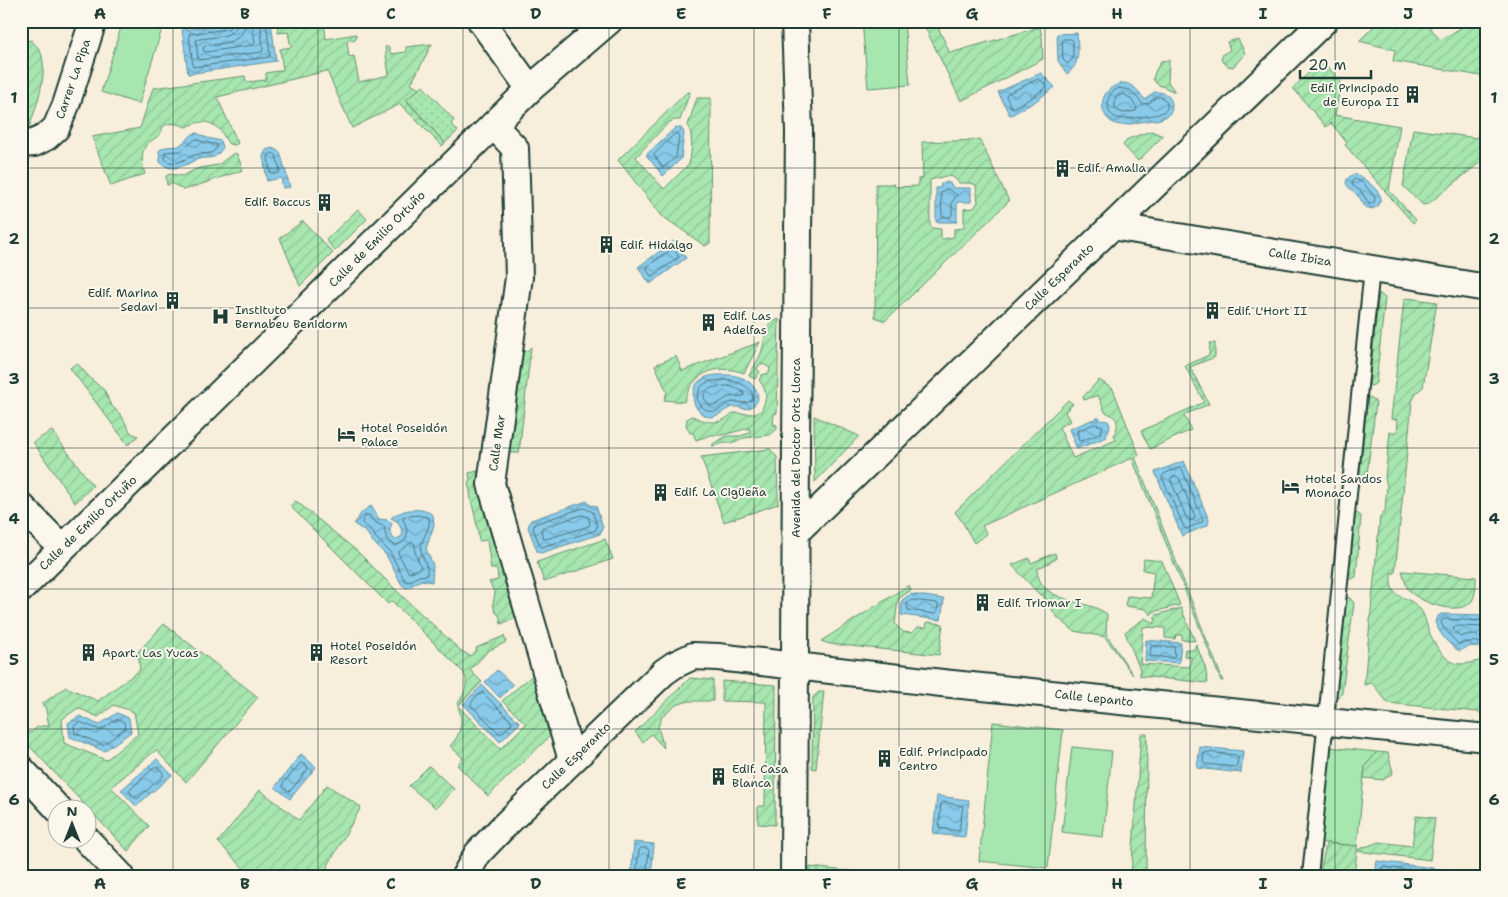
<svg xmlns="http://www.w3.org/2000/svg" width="1508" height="897" font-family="'Shantell Sans',sans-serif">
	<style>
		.grass { fill: url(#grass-dots); stroke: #639271 }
		.park { fill: #a7e6ae; stroke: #639271 }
		.garden { fill: url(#garden-furrows); stroke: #639271; fill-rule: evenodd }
		.water { fill: url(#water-waves); stroke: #5f92a1 }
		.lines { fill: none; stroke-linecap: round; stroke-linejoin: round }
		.shore { stroke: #49757d; stroke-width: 1 }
		.lane-casing { stroke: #1f3d34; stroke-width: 18 }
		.street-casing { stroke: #1f3d34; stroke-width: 30 }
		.lane { stroke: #fbf7ec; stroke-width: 14 }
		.street { stroke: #fbf7ec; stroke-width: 26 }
		.grid { fill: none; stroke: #1f3d34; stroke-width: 1; stroke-opacity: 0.55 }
		.labels { text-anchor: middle; stroke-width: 4; stroke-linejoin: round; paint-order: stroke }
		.street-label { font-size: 12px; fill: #1f3d34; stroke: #fbf7ec }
		.poi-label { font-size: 12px; fill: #1f3d34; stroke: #fbf7ec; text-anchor: start }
		.neatline { fill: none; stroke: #1f3d34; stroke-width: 2 }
		.grid-label { font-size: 16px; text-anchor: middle; font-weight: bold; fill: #1f3d34 }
	</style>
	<defs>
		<pattern id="grass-dots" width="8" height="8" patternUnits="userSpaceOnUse" patternTransform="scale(1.25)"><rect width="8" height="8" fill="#a7e6ae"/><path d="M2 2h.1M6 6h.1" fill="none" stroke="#8fc696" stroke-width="1.8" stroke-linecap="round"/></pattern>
		<pattern id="garden-furrows" width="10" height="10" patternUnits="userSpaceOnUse" patternTransform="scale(1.25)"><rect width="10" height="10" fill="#a7e6ae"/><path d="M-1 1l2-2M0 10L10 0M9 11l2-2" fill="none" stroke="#8fc696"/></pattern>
		<pattern id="water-waves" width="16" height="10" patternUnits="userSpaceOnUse" patternTransform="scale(1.25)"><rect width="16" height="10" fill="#89caea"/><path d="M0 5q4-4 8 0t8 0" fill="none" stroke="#6fa5be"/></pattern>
	</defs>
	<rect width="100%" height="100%" fill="#f7eedb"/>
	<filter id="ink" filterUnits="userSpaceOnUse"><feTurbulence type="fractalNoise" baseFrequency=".02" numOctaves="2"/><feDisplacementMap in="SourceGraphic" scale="10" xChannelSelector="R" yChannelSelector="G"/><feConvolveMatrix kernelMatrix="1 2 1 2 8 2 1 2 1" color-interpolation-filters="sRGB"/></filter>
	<g filter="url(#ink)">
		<!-- grass -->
		<path class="grass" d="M 423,86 L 454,120 L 451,124 L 458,131 L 445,143 L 406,99 Z"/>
		<!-- park -->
		<path class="park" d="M 123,21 L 164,22 L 139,104 L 101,92 Z
			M 862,21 L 904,21 L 910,85 L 868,88 Z
			M 993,722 L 1063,730 L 1048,868 L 979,861 Z
			M 1072,747 L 1112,751 L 1103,837 L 1062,832 Z
			M 1328,747 L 1377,752 L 1365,766 L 1357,846 L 1318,842 Z"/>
		<!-- garden -->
		<path class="garden" d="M 277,21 L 327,21 L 324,22 L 326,39 L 356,34 L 356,39 L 347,41 L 349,57 L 354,56 L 359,82 L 389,75 L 385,47 L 389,47 L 391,54 L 406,52 L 406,47 L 432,44 L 411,84 L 419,89 L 406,100 L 445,143 L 442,146 L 400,104 L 352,128 L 327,71 L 217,97 L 238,143 L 235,145 L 229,144 C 225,140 224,134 220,130 C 209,119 199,121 186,127 C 179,124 169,121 163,127 C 162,129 162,132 160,134 C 157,138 151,140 147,144 C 140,152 142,165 145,174 L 111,186 L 92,137 L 140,128 L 153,88 L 245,76 L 246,82 L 266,80 L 266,73 L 283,70 L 280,49 L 291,47 L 288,32 L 278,33 Z
			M 922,21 L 935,21 L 950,53 L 1040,27 L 1042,37 L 1043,59 L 961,101 Z
			M 1379,21 L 1425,21 L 1440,40 L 1473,21 L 1487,21 L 1487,64 L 1483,67 L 1481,76 L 1393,61 L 1395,50 L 1359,41 Z
			M 1238,39 L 1245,53 L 1244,55 L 1233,67 L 1228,66 L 1221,60 L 1223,54 L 1230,50 L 1227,42 Z
			M 31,40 C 33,43 37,46 39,49 C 51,68 35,111 28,130 L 21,133 L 21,43 Z
			M 1169,60 L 1168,82 L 1175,92 L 1157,84 L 1153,79 L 1155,72 L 1161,61 Z
			M 1322,60 L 1341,82 L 1335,115 L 1400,126 L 1389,190 L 1416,220 L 1413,223 L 1345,145 L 1347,143 L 1331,123 L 1326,127 L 1293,88 Z
			M 1487,80 L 1487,157 L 1428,204 L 1423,205 L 1403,186 L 1413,129 L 1477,138 Z
			M 687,92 L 690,92 L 680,120 L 674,120 L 668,123 L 636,157 L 664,189 L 689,164 C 692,153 693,135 688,125 L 697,98 L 711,98 L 710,243 L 705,246 L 662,216 L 618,160 Z
			M 1151,131 L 1163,136 L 1138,161 L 1123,145 L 1128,139 Z
			M 980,140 L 1009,201 L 885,321 L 875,317 L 876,184 L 894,184 L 895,187 L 918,186 L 918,179 L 923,178 L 922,142 ZM 946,176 L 953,177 L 959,183 L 971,183 L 976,185 L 978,202 L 974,208 L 964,209 L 964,226 L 963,228 L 954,229 L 954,237 L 943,239 L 941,238 L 941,229 L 932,228 L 930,225 L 930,180 Z
			M 234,153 L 237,154 L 243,170 L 184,190 L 172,183 L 167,185 L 166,176 L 170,174 L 182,176 L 199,168 L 218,165 Z
			M 358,209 L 367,219 L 335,251 L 326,240 Z
			M 303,221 L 333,253 L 300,286 L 280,238 Z
			M 1379,293 L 1385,298 L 1376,383 L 1372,386 L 1369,385 Z
			M 1407,298 L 1437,302 L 1423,387 L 1416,393 L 1412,402 L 1395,573 L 1391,573 C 1389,603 1405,592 1419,608 C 1424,613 1426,622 1428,629 C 1433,642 1444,663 1460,664 C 1466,664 1473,662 1479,661 L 1487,666 L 1487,713 L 1388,703 L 1372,683 L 1364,685 L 1380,516 L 1385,511 L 1387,486 L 1385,478 L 1390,432 L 1397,432 L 1398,420 L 1391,419 L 1404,300 Z
			M 779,319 L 777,413 L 774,414 L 773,424 L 777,425 L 777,429 L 770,435 L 744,438 L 732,443 L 725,443 L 712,446 L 714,443 L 727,436 L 740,436 L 750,433 L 749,428 L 723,435 L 711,435 L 696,440 L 693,433 L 690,433 L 686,425 L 687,419 L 692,416 C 708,423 719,426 733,413 L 754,414 L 761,411 C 767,399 768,392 759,380 L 762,375 L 769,373 L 770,368 L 763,364 L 759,365 L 757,369 L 760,372 L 755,379 L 749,376 C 753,367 760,358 762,350 C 766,337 764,325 779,319 Z
			M 760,342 L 744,373 C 715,363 692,373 684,402 L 664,400 L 667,392 L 655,365 L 676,356 L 682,371 Z
			M 1210,343 L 1215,343 L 1215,357 L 1190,367 L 1209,404 L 1184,415 L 1191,430 L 1150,449 L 1141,431 L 1204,402 L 1185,366 L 1209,355 Z
			M 531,347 L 519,453 L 509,453 L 505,480 L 510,497 L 506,498 L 501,482 L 522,351 L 527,351 Z
			M 77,363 L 90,378 L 105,391 L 110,404 L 121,415 L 131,433 L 138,436 L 128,445 L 70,368 Z
			M 1099,380 L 1113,389 L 1139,455 L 1135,457 L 1223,681 L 1221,681 L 1132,458 L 982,526 L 987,534 L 974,543 L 963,523 L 955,512 L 1068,400 L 1073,404 L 1065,412 L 1070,421 L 1059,427 L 1073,458 L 1116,440 L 1114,435 C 1120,423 1118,417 1105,412 L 1098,395 L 1084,400 L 1083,397 Z
			M 1368,397 L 1372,398 L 1376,402 L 1367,474 L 1362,478 L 1359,478 Z
			M 814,416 L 859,436 L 815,482 Z
			M 52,431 L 93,486 L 75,503 L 33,442 Z
			M 770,449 L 777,457 L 778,504 L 724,522 L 701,457 Z
			M 482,470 L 518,617 L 501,624 L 500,617 L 495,611 L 493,604 L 495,593 L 489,582 L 498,580 L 497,569 L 491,569 L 487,540 L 479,541 C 478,527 475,517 472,504 C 470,498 471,491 468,484 L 470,479 L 469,473 Z
			M 296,501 L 358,552 L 402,596 L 460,650 L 470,656 L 477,650 L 476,648 L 504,636 L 506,642 L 488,651 L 470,670 L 482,682 L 458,706 L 500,749 L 526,724 L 502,701 L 535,673 L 553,733 L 488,796 L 457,765 L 463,758 L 450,746 C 459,737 463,726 460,713 C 460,713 458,707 458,706 C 457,702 459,702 461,699 C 466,690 468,682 464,673 L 392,601 L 388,604 L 290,506 Z
			M 1355,512 L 1361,516 L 1356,577 L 1348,580 Z
			M 605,539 L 613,559 L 544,582 L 537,562 Z
			M 1055,553 L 1056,559 L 1037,569 C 1039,604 1086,598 1107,614 L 1106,634 L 1133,675 L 1105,637 L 1074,631 L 1056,616 L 1042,594 L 1040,595 L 1012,565 L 1029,558 L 1031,563 Z
			M 1144,559 L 1162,561 L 1180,605 L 1153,612 L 1151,615 L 1146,609 L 1125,606 L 1127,596 L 1151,598 L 1154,572 L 1143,570 Z
			M 1402,571 L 1476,577 C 1476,584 1476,594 1472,601 C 1461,617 1418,603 1408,589 C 1405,584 1404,576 1402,571 Z
			M 909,585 L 911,590 L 898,599 L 895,624 L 903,632 L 911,633 L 918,627 L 926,628 L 927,622 L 943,624 L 939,655 L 830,644 L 821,641 Z
			M 1346,597 L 1350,598 L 1354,603 L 1342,693 L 1339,697 L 1335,696 Z
			M 1181,608 L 1195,641 L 1182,640 L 1182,635 L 1176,635 L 1175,639 L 1165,638 L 1165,628 L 1143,627 L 1140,664 L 1190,667 L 1191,657 L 1184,656 L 1185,649 L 1194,650 L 1196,644 L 1205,667 L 1208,683 L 1140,676 L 1140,670 L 1125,632 L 1145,618 L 1154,624 L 1156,619 L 1154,618 L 1156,615 Z
			M 164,624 L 258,697 L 186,782 L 156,750 L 111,787 L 149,826 L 128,851 L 21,737 L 21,732 L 32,732 L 37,727 L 49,725 L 45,706 L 43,706 L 42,704 L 66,687 L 98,701 L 140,670 L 138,652 ZM 114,705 L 134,712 L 138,734 L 106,760 L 64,743 L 62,719 L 78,708 L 98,717 Z
			M 690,678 L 713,680 L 713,701 L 689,701 L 676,705 L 662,717 L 658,727 L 664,748 L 651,734 L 643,742 L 635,732 Z
			M 722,681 L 776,685 L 775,825 L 758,824 L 758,806 L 765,806 L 766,702 L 722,701 Z
			M 824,691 L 816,769 L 812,768 L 813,697 L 819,692 Z
			M 1141,734 L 1147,734 L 1146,876 L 1131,876 Z
			M 1377,752 L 1388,753 L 1393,773 L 1383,780 L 1364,778 L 1365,766 Z
			M 429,766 L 454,789 L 436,808 L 409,786 Z
			M 327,785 L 361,807 L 322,876 L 251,876 L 218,842 L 260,790 L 299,820 Z
			M 1416,816 L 1435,818 L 1430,860 L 1357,851 L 1354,876 L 1315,876 L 1315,874 L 1320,874 C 1321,862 1325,854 1326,843 L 1357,846 L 1357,850 L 1379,842 L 1412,846 Z
			M 810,867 L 876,874 L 876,876 L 810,876 Z"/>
		<!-- water -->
		<path class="water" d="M 245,21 L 271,21 L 276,61 L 188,74 L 182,30 Z
			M 1077,33 C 1078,49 1081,64 1067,74 L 1058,61 L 1057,34 Z
			M 1041,73 L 1055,87 L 1033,103 L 1011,115 L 1009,114 L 998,92 Z
			M 1125,83 C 1135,86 1139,91 1144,99 L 1146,99 L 1154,92 C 1167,91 1175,99 1171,112 C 1165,120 1155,120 1146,121 C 1138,122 1130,125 1122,125 C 1097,124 1094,86 1125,83 Z
			M 676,127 L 681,128 L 684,132 L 681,159 L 663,176 L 646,155 Z
			M 197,133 L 207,138 L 221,141 L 223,147 C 214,163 209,155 196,160 C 184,165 172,174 160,162 L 159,151 C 166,144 171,148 179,146 L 193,134 Z
			M 272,148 L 280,152 L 290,187 L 283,188 L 281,178 L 267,181 L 263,156 L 266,150 Z
			M 1354,174 C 1362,176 1379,189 1381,198 C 1381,200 1379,204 1378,206 L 1372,209 L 1365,207 C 1363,204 1361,199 1358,196 C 1352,189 1337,183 1354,174 Z
			M 947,182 L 951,184 L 953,188 L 971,188 L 971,202 L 957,202 L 957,222 L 936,222 L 936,188 L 940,188 L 941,184 Z
			M 674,241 L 686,258 L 650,284 L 638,267 Z
			M 731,375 C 736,376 742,377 746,380 C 755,385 765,400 751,407 C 745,411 739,406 733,407 C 723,409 714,424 701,413 C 690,404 690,385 704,378 C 712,374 723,375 731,375 Z
			M 1099,417 L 1100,420 L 1108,421 L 1110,425 L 1109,431 L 1106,433 L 1107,437 L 1077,449 L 1069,429 Z
			M 1184,461 L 1209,520 L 1208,525 L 1182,536 L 1155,472 Z
			M 587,501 L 590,505 L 596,506 L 603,527 L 600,534 L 541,553 L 537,551 L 528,527 L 531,520 Z
			M 371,506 L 379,519 L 388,520 L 392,524 L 390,528 L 390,534 L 395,540 L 402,536 L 403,533 L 398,522 L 391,518 C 402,509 421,506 433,515 L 434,525 L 426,549 L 433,565 L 432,582 L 421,580 L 407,588 L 402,585 L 386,555 L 372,541 L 367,533 L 354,524 L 362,512 Z
			M 911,594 L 944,599 L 941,620 L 901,615 L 902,600 Z
			M 1441,614 L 1487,615 L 1487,653 C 1477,645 1471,644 1460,651 C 1449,646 1439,633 1435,622 L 1438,616 Z
			M 1146,640 L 1181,643 L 1179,663 L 1145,661 Z
			M 497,670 L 513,685 L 500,698 L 485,682 Z
			M 482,685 L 520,723 L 500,742 L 463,704 Z
			M 117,713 L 129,718 L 131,732 L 104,751 L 70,737 L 68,723 L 80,716 L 99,725 Z
			M 1200,747 L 1243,751 L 1241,773 L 1197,768 Z
			M 301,754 L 316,767 L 290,799 L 275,787 Z
			M 157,759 L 172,775 L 136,806 L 121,790 Z
			M 937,796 L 969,800 L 965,837 L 933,834 Z
			M 634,842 L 654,844 L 651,876 L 631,876 Z
			M 1377,861 L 1465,872 L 1465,876 L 1375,876 Z"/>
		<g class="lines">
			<!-- shore -->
			<path class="shore" d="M 232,21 L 231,26 L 228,29 L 189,34 L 193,67 L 269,57 L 270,55 L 266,21
				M 238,21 C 237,40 210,36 196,40 L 198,60 L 262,52 L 263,49 L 260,21
				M 246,21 C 245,44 222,43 205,46 L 203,48 L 204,51 L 206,52 L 253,45 L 255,43 L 252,21
				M 1064,39 L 1071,39 L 1073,41 L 1073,58 L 1068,64 L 1063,60 L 1062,41 Z
				M 1039,79 L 1045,84 L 1045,88 L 1031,98 L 1014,107 L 1011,107 L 1006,96 L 1007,94 Z
				M 1119,88 L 1130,90 L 1143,104 L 1149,103 L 1156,97 L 1162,97 L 1167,103 L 1167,109 C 1160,116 1150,115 1141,117 C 1127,119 1107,123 1108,103 C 1108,95 1112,91 1119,88 Z
				M 1124,94 L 1131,99 L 1137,108 L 1136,111 L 1123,113 L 1115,109 L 1115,98 Z
				M 676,133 L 679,136 L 676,157 L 663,168 L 654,155 Z
				M 196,139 L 205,143 L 216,144 L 217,148 L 211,153 C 206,154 200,153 195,155 C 185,158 175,168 165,159 L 165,152 L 181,151 Z
				M 272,153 L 276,155 L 280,170 L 279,173 L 273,174 L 270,172 L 268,157 Z
				M 1355,179 L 1363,183 L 1375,197 L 1374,203 L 1369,204 L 1361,191 L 1352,185 L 1353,181 Z
				M 945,189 L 948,189 L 957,195 L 952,202 L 952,215 L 950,217 L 943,217 L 942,215 L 941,194 Z
				M 671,250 L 674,250 L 678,255 L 678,258 L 653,276 L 651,276 L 647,270 L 647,267 Z
				M 730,380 C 740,383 756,388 752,400 C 744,406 737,400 729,403 C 725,404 722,408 719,410 C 709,415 700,407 697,398 C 701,378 713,381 730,380 Z
				M 730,386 L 740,390 L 744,393 L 744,396 L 728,397 L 716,405 L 709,405 C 693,387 719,386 730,386 Z
				M 1095,424 L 1103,426 L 1100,434 L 1081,441 L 1079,441 L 1077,431 Z
				M 1179,468 L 1182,469 L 1203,520 L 1202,522 L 1186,529 L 1184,527 L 1162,477 L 1164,474 Z
				M 1176,476 L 1179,478 L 1195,516 L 1194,519 L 1190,521 L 1187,519 L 1171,481 L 1171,478 Z
				M 584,508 L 593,512 L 597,527 L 596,530 L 542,547 L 540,546 L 533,528 L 535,524 Z
				M 366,515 L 369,515 L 376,523 L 384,526 C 386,535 385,542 395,545 C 410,543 409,530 403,520 L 403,517 L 418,515 L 429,518 C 431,529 421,538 421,548 C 421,558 429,565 427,575 L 419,576 L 408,582 L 405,581 L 390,552 L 376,538 L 371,530 L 362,523 Z
				M 582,515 L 588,517 L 590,524 L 589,526 L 546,539 L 543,538 L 541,530 L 542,528 Z
				M 412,542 L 415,544 L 415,552 L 421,567 L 409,573 L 398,553 Z
				M 912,600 L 937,603 L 938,605 L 937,612 L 935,614 L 908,610 L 907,604 Z
				M 1487,621 L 1443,619 L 1441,622 L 1443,627 L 1458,644 C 1470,643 1474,638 1487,646
				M 1487,627 L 1455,626 L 1453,629 L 1460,637 L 1470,634 L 1487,639
				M 1152,646 L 1174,647 L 1175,656 L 1172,658 L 1151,656 L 1150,654 Z
				M 483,693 L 512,722 L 511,724 L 501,734 L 499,733 L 471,705 C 471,701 479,694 483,693 Z
				M 118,719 L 124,722 L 125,729 L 103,745 L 75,733 L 74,726 L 80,722 L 100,730 Z
				M 1206,752 L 1236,755 L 1238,758 L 1237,765 L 1235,767 L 1205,764 L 1203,762 L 1204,754 Z
				M 301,763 L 307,766 L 308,769 L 291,790 L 288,791 L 283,787 L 283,784 Z
				M 155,767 L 158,767 L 163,773 L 163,776 L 138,798 L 135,798 L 130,792 L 130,790 Z
				M 944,802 L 963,806 L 959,831 L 939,828 L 941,804 Z
				M 636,876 L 639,850 L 641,848 L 647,848 L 649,850 L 646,876
				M 1380,876 L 1381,869 L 1384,867 L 1456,876"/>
			<defs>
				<path id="lane" d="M 1310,876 L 1372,269"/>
				<path id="street" d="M 481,21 L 530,89
					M 493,125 L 515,148 L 519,277 L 491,484 L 572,760
					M 21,144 L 34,143 L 46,137 L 56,128 L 66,105 L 93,21
					M 1112,226 L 1487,288
					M 21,506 L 62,548
					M 795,533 L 1324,21
					M 21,589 L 530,89 L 609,21
					M 21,769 L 59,810
					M 87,840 L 121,876
					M 465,876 L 478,853 L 505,825 L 664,672 L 674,665 L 693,656 L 718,657 L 942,683 L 1487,738
					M 794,876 L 796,443 L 799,131 L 795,21"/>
			</defs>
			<!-- lane casing -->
			<use href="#lane" class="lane-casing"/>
			<!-- street casing -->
			<use href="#street" class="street-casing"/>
			<!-- lane -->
			<use href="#lane" class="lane"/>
			<!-- street -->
			<use href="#street" class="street"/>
		</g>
	</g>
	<!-- grid -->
	<path class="grid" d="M 173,21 L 173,876M 318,21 L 318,876M 463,21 L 463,876M 609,21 L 609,876M 754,21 L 754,876M 899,21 L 899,876M 1045,21 L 1045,876M 1190,21 L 1190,876M 1335,21 L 1335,876M 21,168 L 1487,168M 21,308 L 1487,308M 21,448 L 1487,448M 21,589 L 1487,589M 21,729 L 1487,729"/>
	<!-- icons -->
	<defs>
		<symbol id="building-bare" viewBox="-9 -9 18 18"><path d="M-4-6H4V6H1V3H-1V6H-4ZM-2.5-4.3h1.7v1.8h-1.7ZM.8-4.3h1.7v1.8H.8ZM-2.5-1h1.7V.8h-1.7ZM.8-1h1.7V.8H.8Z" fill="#1f3d34" stroke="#fbf7ec" stroke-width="2.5" paint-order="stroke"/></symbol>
		<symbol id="hospital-bare" viewBox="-9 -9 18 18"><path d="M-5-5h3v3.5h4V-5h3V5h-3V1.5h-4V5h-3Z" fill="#1f3d34" stroke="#fbf7ec" stroke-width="2.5" paint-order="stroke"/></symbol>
		<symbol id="hotel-bare" viewBox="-9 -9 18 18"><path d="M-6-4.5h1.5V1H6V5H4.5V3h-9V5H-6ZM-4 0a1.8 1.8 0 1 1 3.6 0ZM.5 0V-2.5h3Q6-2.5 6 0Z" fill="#1f3d34" stroke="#fbf7ec" stroke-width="2.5" paint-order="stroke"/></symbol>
	</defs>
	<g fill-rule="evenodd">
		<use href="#building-bare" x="1400" y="82" width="25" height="25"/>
		<use href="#building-bare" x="1050" y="156" width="25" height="25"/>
		<use href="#building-bare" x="312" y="190" width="25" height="25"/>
		<use href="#building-bare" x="594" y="232" width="25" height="25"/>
		<use href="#building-bare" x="160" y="288" width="25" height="25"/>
		<use href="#building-bare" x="1200" y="298" width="25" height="25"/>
		<use href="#hospital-bare" x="208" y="304" width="25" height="25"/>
		<use href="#building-bare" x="696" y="310" width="25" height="25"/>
		<use href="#hotel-bare" x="334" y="422" width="25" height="25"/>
		<use href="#hotel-bare" x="1278" y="474" width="25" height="25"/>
		<use href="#building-bare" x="648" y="480" width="25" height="25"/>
		<use href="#building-bare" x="970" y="590" width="25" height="25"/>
		<use href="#building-bare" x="76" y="640" width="25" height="25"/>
		<use href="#building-bare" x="304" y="640" width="25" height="25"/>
		<use href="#building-bare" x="872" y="746" width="25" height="25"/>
		<use href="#building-bare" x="706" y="764" width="25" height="25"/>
	</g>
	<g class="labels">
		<!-- street labels -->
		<g class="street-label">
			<text transform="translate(73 79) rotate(-71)" y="4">Carrer La Pipa</text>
			<text transform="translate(377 239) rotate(-45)" y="4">Calle de Emilio Ortuño</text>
			<text transform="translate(1300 257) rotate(9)" y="4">Calle Ibiza</text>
			<text transform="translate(1059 277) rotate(-44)" y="4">Calle Esperanto</text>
			<text transform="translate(497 443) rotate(-82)" y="4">Calle Mar</text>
			<text transform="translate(796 448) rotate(-90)" y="4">Avenida del Doctor Orts Llorca</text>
			<text transform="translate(88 523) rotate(-44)" y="4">Calle de Emilio Ortuño</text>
			<text transform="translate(1094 698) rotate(6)" y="4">Calle Lepanto</text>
			<text transform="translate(576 756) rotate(-44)" y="4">Calle Esperanto</text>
		</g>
		<!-- poi labels -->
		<g class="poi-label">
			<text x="1399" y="92" text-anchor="end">Edif. Principado<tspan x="1399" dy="14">de Europa II</tspan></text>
			<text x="1077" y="172">Edif. Amalia</text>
			<text x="311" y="206" text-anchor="end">Edif. Baccus</text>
			<text x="620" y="249">Edif. Hidalgo</text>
			<text x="158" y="297" text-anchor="end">Edif. Marina<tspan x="158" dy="14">Sedavi</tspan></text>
			<text x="235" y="314">Instituto<tspan x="235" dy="14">Bernabeu Benidorm</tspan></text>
			<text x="1227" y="315">Edif. L'Hort II</text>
			<text x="723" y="320">Edif. Las<tspan x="723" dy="14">Adelfas</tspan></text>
			<text x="361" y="432">Hotel Poseidón<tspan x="361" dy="14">Palace</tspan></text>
			<text x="1305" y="483">Hotel Sandos<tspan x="1305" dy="14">Monaco</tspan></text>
			<text x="674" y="496">Edif. La Cigüeña</text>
			<text x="997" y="607">Edif. Triomar I</text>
			<text x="330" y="650">Hotel Poseidón<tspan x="330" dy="14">Resort</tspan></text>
			<text x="102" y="657">Apart. Las Yucas</text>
			<text x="899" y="756">Edif. Principado<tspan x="899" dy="14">Centro</tspan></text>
			<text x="732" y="773">Edif. Casa<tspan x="732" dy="14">Blanca</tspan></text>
		</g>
	</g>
	<!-- margin -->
	<rect width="1508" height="897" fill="none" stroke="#fbf7ec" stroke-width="55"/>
	<!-- north arrow -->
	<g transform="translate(72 824)"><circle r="24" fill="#fbf7ec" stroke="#a3ada2"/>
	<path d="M0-4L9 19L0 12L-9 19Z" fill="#1f3d34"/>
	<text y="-8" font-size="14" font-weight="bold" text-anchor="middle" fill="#1f3d34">N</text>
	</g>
	<!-- scale -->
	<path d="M1300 70v8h71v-8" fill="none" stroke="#1f3d34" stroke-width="2.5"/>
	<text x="1308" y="70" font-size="15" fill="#1f3d34" stroke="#fbf7ec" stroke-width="4" paint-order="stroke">20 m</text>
	<rect x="28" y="28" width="1452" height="842" class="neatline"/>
	<g class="grid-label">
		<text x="100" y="19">A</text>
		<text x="245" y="19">B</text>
		<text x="391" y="19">C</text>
		<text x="536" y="19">D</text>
		<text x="681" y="19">E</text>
		<text x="827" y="19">F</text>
		<text x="972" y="19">G</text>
		<text x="1117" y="19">H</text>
		<text x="1263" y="19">I</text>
		<text x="1408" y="19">J</text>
		<text x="14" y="103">1</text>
		<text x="1494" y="103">1</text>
		<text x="14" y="244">2</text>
		<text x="1494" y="244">2</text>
		<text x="14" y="384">3</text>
		<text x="1494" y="384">3</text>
		<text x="14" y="524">4</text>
		<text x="1494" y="524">4</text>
		<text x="14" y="665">5</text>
		<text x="1494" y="665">5</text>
		<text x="14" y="805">6</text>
		<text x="1494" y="805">6</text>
		<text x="100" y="889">A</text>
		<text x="245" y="889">B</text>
		<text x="391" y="889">C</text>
		<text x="536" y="889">D</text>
		<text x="681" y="889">E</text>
		<text x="827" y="889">F</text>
		<text x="972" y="889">G</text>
		<text x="1117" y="889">H</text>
		<text x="1263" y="889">I</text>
		<text x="1408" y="889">J</text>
	</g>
</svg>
